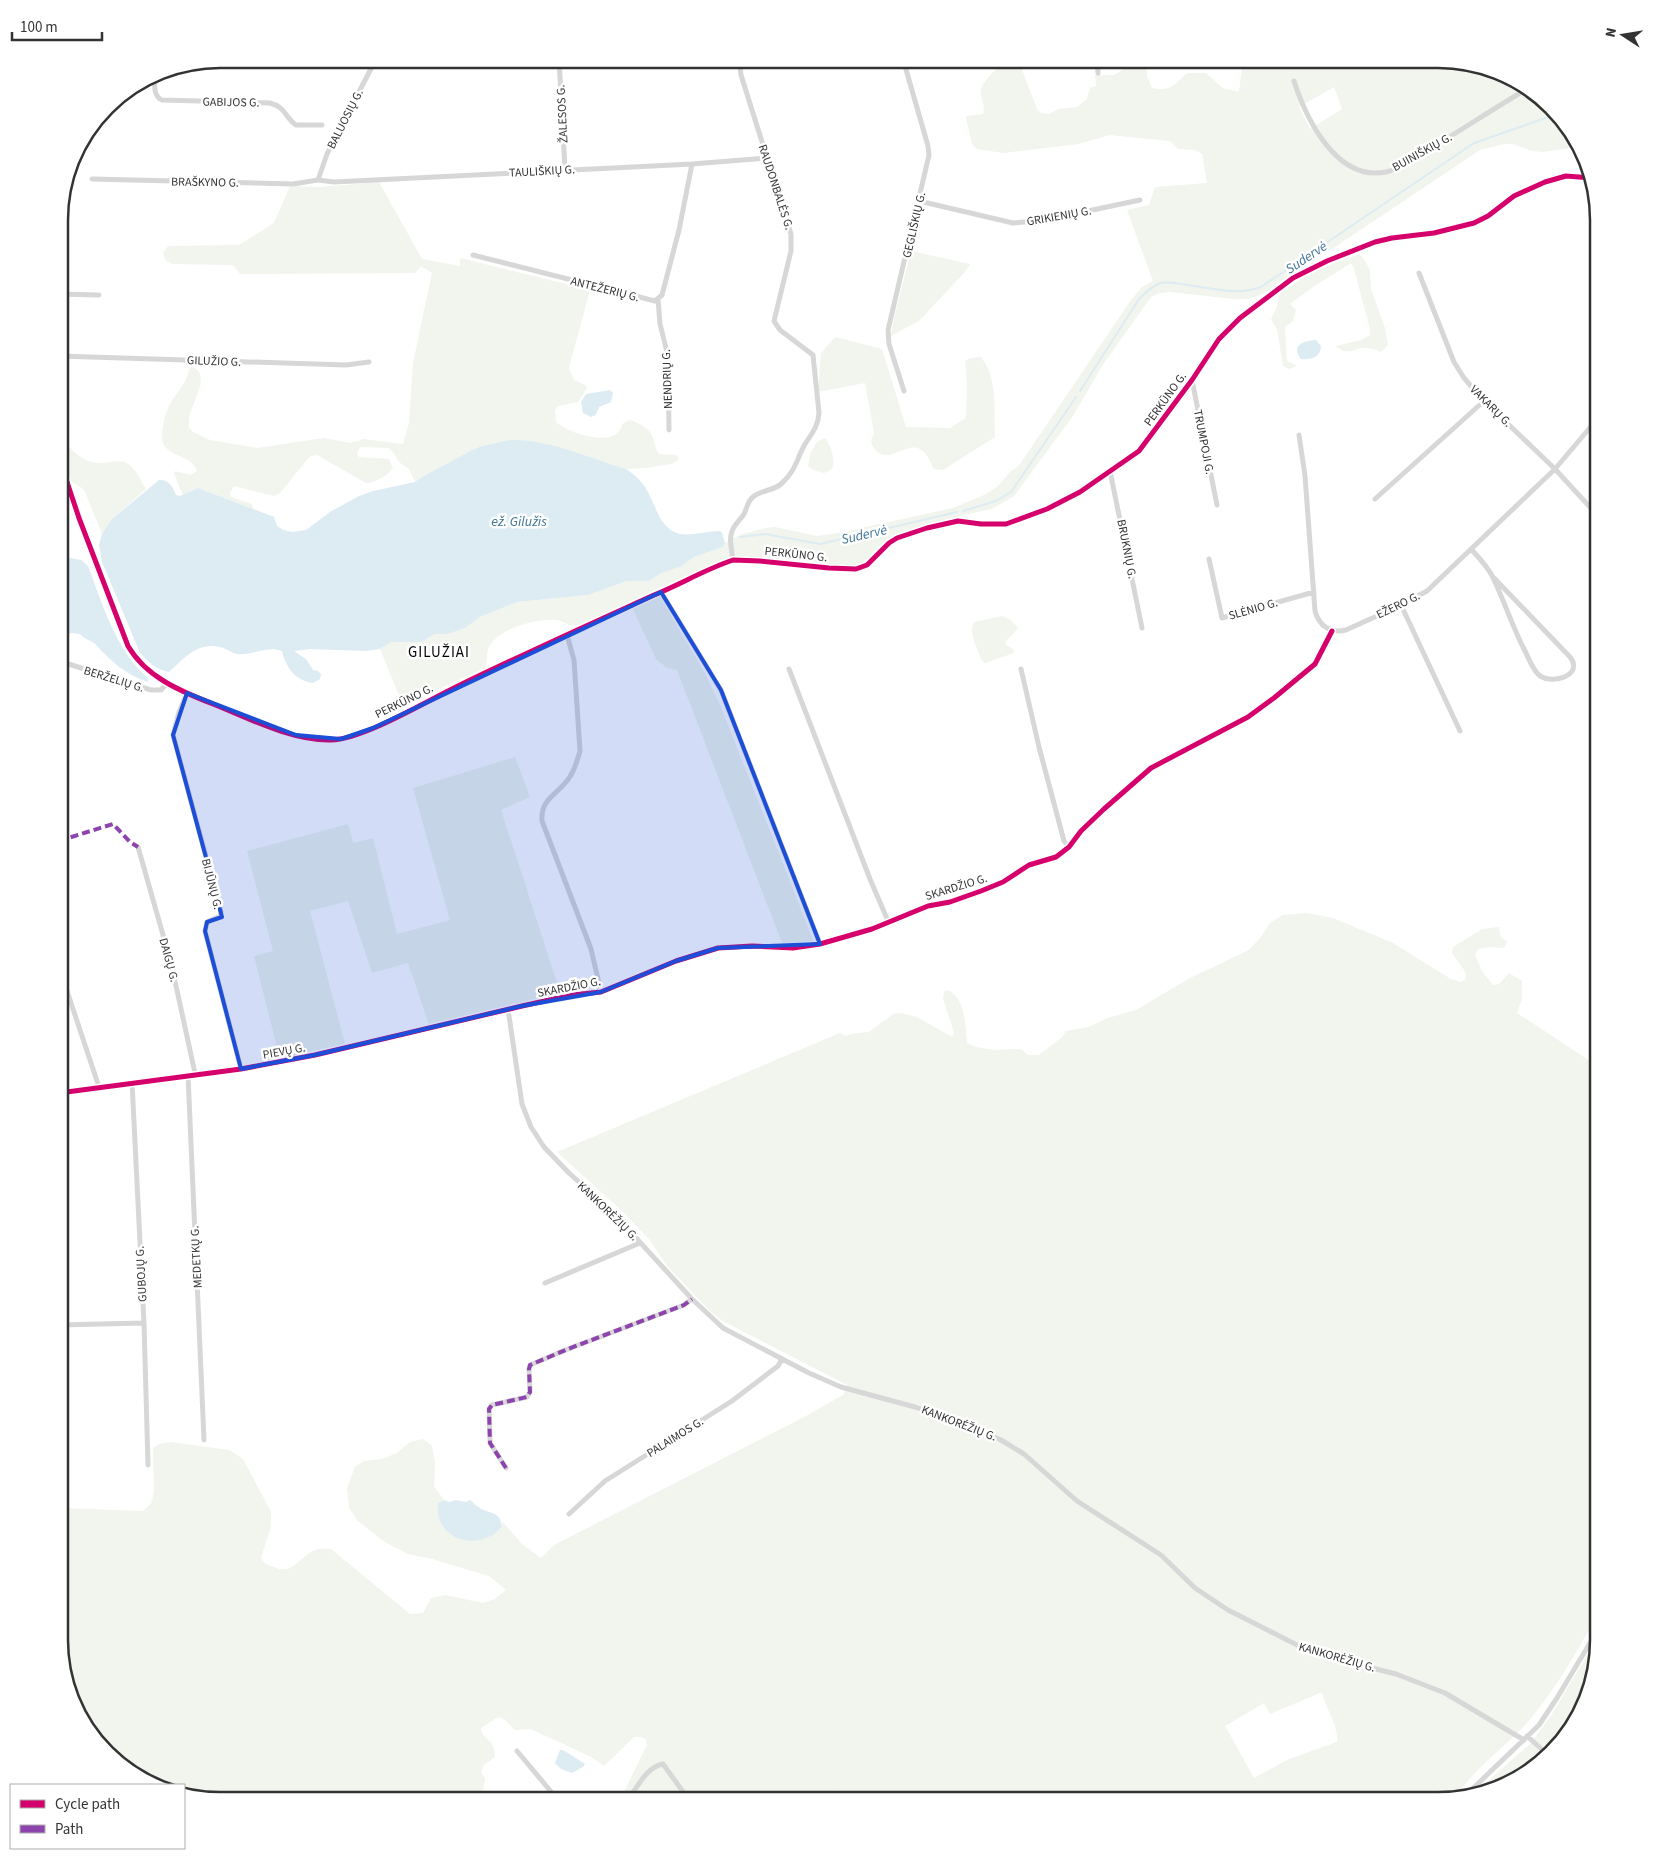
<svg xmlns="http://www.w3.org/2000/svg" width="1658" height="1859" font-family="'Source Sans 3',sans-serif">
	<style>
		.green { fill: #f1f5ed; fill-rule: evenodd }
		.water { fill: #ddebf3 }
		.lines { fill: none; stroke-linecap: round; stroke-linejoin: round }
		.stream { stroke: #ddebf3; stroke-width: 2 }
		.street { stroke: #d7d7d7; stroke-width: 5 }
		.quiet { stroke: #8e44ad; stroke-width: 4; stroke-dasharray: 8 4; stroke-linecap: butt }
		.cycleway-casing { stroke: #fff; stroke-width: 8 }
		.cycleway { stroke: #d6006c; stroke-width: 5 }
		.marked { fill: #1d4ed8; fill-opacity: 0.2; stroke: #1d4ed8; stroke-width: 4; stroke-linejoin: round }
		.labels { text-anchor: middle; stroke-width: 5; stroke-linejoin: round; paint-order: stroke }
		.street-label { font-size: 12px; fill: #333; stroke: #fff }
		.water-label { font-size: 14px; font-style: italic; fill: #3f7597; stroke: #fff }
		.quarter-label { font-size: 15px; letter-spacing: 1px; fill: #000; stroke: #fff }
		.rim { fill: none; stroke: #333; stroke-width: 2.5 }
	</style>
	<rect width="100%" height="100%" fill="#fff"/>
	<!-- green -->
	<path class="green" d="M 1012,59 L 1019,62 L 1037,109 L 1041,113 L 1049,114 L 1059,109 L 1077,107 L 1087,99 L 1090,88 L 1096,86 L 1095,75 L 1114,75 L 1140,59 L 1146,59 L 1147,76 L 1152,88 C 1170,92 1174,85 1187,73 L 1206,73 L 1223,88 L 1239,92 L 1243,59 L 1448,59 L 1510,75 L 1566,122 L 1579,147 L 1543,152 L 1532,151 L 1513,144 L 1504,144 L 1480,150 L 1335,247 L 1297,269 L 1265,293 L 1249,299 L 1234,299 L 1170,292 L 1160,293 L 1151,297 L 1102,366 L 1073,416 L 1014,496 L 992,509 L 956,517 L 901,533 L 890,538 L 877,548 L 864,563 L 854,566 L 729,558 L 656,590 L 705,673 L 721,707 L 814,942 L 782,943 L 677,670 L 667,668 L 656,659 L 630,603 C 613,610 594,624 576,625 C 568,626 564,621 557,620 C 537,618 497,628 488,649 C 486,654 488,661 485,668 L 403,705 L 380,649 L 391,642 L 421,642 L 435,634 L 448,634 L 465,628 L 480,617 L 517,602 L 588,595 L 627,581 L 649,581 L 661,573 L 680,567 L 694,557 L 723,547 L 725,543 L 742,534 L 766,528 L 775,527 L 817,536 L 838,533 L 953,508 L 984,495 L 997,487 L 1011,471 L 1018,467 L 1131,300 L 1142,287 L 1153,281 L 1127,210 L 1149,205 L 1155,187 L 1207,183 L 1202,154 L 1195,150 L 1178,149 L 1170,141 L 1109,135 L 1079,144 L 1003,153 L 977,149 L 972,144 L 966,118 L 967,116 L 983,114 C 986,105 980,98 981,90 C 982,81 1003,61 1012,59 ZM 1334,87 L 1342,109 L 1310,129 L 1299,107 Z
		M 379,182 L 422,259 L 460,266 L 460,258 L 590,290 L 569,368 L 574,380 L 585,385 L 587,388 L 578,402 L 558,406 L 555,410 L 556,422 C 567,432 602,444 616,434 C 620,431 621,428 622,424 L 630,420 C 639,423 650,428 653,438 C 655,444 655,449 659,454 L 676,455 L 679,458 L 677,461 L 671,464 L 646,468 L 626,469 L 541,443 L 482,446 L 472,450 L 424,476 L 415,482 L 409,469 L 399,462 L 393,452 L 389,448 L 360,447 L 357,454 L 359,457 L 389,459 L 393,468 C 387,476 375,483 366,483 L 317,455 L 311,456 L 307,460 L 280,493 L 274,496 L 234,486 L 230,493 L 231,497 L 252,504 L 253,509 L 198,488 L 183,495 L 174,474 L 175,471 L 190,475 L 197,471 C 192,453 163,458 162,438 C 162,428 165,413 170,404 C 177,391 187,384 189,369 L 192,367 C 213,374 190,405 189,419 C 189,422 189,425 189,428 L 193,432 L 210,440 L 257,448 L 324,438 L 350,443 L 364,439 L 403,444 L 409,423 L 413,363 L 432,273 L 421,266 L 415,273 L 240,274 L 233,265 L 173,264 L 166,261 L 163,253 L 168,246 L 239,245 L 274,223 L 290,186 L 321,187 Z
		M 911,251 L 970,264 L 965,272 L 919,321 L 891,336 L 894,318 Z
		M 1358,255 L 1362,256 L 1370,270 L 1371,289 L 1385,328 L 1388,345 L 1381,352 C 1375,349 1368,347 1361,348 C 1350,351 1346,355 1336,346 L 1361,340 L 1370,335 L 1370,329 L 1353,265 L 1350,264 L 1313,287 L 1290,304 L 1296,310 L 1293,321 L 1285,327 L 1287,361 L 1297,366 L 1289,369 L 1283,366 L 1277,329 L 1271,320 C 1274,310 1280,306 1278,295 C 1303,276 1328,264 1358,255 Z
		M 835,337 L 882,349 L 906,427 L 950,428 L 966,418 L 967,385 L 965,361 L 971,358 L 981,357 C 998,378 994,411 995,437 L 943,470 L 934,469 C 931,464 928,456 924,452 C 907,435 886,473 871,443 L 874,432 L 865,383 L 818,392 L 821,353 Z
		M 825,438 C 830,444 835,458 833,466 C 832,470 827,472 824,473 L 813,470 L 808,466 L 811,451 L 817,442 Z
		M 59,440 C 71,446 78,459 91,462 C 98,464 103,463 110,462 C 133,458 136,473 146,489 L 111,520 L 102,534 L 85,492 C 81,486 78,486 72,482 C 66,478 59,448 59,440 Z
		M 1002,616 L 1011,620 L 1018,628 C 1014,635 1007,637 1005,644 L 1014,650 L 1014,653 L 985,663 L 982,661 C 978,649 968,634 974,622 Z
		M 515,757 L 530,797 L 501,810 L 561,995 L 429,1024 L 408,963 L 372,973 L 348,901 L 310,911 L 345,1044 L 280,1059 L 254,956 L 273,951 L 247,851 L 348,824 L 353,843 L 373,838 L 397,934 L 450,920 L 413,788 Z
		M 1307,913 L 1333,918 L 1393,943 L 1451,979 L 1461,982 L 1465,980 L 1466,973 L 1452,953 L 1453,947 L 1482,929 L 1499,927 L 1500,936 L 1507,942 L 1504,948 L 1489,947 L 1478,949 L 1475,955 L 1482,971 L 1493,985 L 1499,984 L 1509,973 L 1522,981 L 1522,999 L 1517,1013 L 1599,1067 L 1599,1613 C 1577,1650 1556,1690 1527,1723 C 1504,1749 1474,1768 1455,1798 L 1438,1800 L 856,1800 C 841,1785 831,1791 813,1800 L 620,1800 L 647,1745 L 646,1739 L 639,1737 L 634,1737 L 604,1766 L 591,1757 L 531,1729 L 515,1730 L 503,1718 L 498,1717 L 481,1728 L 482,1734 C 490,1741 495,1746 495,1757 L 484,1765 L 481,1772 L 485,1778 L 483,1791 L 492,1800 L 220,1800 L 184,1792 L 184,1785 L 149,1784 L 92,1737 L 67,1691 L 59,1639 L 59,1508 L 143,1511 L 151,1504 L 154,1492 L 153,1448 L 160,1444 L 171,1442 L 229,1450 L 243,1459 L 271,1512 L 271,1526 L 261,1558 C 264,1564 268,1565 274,1567 C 293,1576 300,1556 315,1550 C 321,1548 325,1549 331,1549 L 410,1614 L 423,1613 L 431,1598 L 445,1595 L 483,1603 L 495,1599 L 506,1590 L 489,1576 L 432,1559 L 408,1554 L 383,1541 L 358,1521 L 349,1508 L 347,1488 L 355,1467 L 364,1461 L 382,1459 L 397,1453 L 410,1442 L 423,1439 L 432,1446 L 435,1463 L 434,1486 L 444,1500 L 441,1501 L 441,1522 L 451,1535 C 477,1538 480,1543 502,1528 L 502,1521 L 522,1544 L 541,1558 L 554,1545 L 806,1416 L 843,1395 L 847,1385 L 721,1320 L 709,1310 L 667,1266 L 649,1239 L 623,1212 L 557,1152 L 840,1033 L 846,1036 L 857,1033 L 869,1032 L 893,1014 L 902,1013 L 917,1017 L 952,1037 L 954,1033 L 943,998 L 944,992 L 947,990 C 966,997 965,1026 967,1043 L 976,1047 L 995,1050 L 1021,1049 L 1028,1055 L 1039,1055 L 1062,1037 L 1066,1031 L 1088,1027 L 1108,1018 L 1136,1010 L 1188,979 L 1249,950 L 1260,938 L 1271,922 L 1283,915 ZM 1322,1692 C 1325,1708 1339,1725 1337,1742 L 1289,1759 L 1254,1778 L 1225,1726 L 1264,1703 L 1270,1714 Z
		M 1599,1635 L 1583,1710 L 1536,1767 L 1490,1792 L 1475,1794 L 1482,1786 L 1531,1743 L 1552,1714 Z"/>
	<!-- water -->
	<path class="water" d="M 1316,340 L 1321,346 C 1321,357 1311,360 1301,359 C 1290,344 1305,341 1316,340 Z
		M 610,390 L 613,393 L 611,402 L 599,407 L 596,415 L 591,417 L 583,413 L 581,402 L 586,394 Z
		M 510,440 C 548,439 589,458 626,469 C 635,475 643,482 648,492 C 656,507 660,529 680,534 C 691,536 708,531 720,531 L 722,533 L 725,543 L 723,547 L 694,557 L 680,567 L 661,573 L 649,581 L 627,581 L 588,595 L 517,602 L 480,617 L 465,628 L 448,634 L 435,634 L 421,642 L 391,642 L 380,649 L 366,651 L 310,649 L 294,651 L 306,659 L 313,670 L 318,671 L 321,674 L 320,679 L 313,683 C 296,681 286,668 282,651 C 267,645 252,656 237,654 C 232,653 227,649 223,648 C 198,640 185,658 169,672 C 157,670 148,662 140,653 L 102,562 L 99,545 L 102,534 L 111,520 L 159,480 C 170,480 172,486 176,495 L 180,496 L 198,488 L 274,517 L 277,526 L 283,530 L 293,532 L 306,530 L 330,512 L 359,496 L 373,491 L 415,482 L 424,476 L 472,450 L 482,446 Z
		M 71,558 L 81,560 L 88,566 C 103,605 115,649 148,678 L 148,682 C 127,676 110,660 96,645 C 93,640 86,641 80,634 L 71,633 L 66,636 L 59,634 L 59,606 L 64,594 L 63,591 L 59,589 L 59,561 Z
		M 444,1500 L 449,1502 L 456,1500 L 466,1502 L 470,1500 C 474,1503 476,1506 480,1508 C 491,1515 500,1510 502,1527 C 480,1552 434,1542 438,1503 Z
		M 560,1750 L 563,1750 L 585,1764 L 584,1766 L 572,1773 L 561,1769 L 555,1763 Z"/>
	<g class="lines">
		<!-- stream -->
		<path class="stream" d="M 1080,391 L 1139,299 C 1145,293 1152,286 1160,283 C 1169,281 1179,284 1188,285 C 1212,288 1237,296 1261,287 L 1474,143 L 1557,114
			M 963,511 L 996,501 L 1011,492 L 1076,397
			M 740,537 L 765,534 L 820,544 L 957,512"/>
		<!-- street -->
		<path class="street" d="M 336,59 L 360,60
			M 559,59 L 565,170
			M 679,59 L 725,65 L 752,59
			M 903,59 L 928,146 L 929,155 L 888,330 L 889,344 L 904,391
			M 1097,59 L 1098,73
			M 206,61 L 234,63 L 252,59
			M 155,73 C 155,82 152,96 162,100 L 270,103 C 286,107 285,118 296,125 L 322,125
			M 1294,81 C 1306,118 1336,182 1386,172 C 1399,169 1414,158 1426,151 C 1460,131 1493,109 1527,89
			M 92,179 L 293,184 L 318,180 L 334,182 L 692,164 L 766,158
			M 318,180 L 327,154 L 376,59
			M 919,201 L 1013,223 L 1045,220 L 1140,200
			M 473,255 L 655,301 L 662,295 L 679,230 L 692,164
			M 1419,273 L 1454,362 L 1464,378 L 1484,401 L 1555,469 L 1599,517
			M 59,294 L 99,295
			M 658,299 L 660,324 L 668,356 L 669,430
			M 59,356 L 346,365 L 369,362
			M 1192,380 L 1217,505
			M 1299,435 L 1305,476 L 1315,611 C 1319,626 1331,634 1346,630 L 1401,605 L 1427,591 L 1555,469 L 1599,417
			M 59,458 L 79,518 L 128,646 C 146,677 180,691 213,704 C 248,718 292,741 331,740 C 364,739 425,702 456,687 C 521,655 588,625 654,595 C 681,584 706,569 733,560 L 760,561 L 829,568 L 856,569 L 867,565 L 889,543 L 897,538 L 927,528 L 958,521 L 981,524 L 1006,524 L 1047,509 L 1080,492 L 1139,451 L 1192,380 L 1219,339 L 1240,318 L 1293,278 L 1327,261 L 1375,242 L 1392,238 L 1434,233 L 1474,223 L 1488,216 L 1514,196 L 1545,182 L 1566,176 L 1592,178
			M 1110,471 L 1142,628
			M 1375,499 L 1484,401
			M 1471,549 C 1479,558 1490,569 1494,580 C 1505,603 1513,628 1525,651 C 1529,659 1532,668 1538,674 C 1549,686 1585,676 1570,657 L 1494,578
			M 1209,559 L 1222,618 L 1314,592
			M 733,560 C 732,550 728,538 733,529 C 736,523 741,519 744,514 C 747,508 748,500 753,497 C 761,490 773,491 781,484 C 796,471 796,460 805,444 C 812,433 818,427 819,413 L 813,355 L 780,330 L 774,321 L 791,251 L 791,234 L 741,75 L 739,59
			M 661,592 L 721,690 L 820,944
			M 1401,605 L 1460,731
			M 567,635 L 574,660 L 580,751 C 577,761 575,770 569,778 C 559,794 540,798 542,821 L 591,949 L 601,992
			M 59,661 L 151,690 L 161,690 L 167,683
			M 789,669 L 870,879 L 888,921
			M 1021,669 L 1039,747 L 1064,841 L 1069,847
			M 187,693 L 179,712 L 173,735 L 221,912 L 220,916 L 207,922 L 205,931 L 241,1069
			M 138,847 L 171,963 L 195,1073
			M 59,967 L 99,1087
			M 508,1009 L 522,1104 L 531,1127 L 544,1147 L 569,1173 L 614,1214 L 692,1299 L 723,1328 L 809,1373 L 841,1387 L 915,1407 L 966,1424 L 1001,1440 L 1024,1454 L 1077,1501 L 1161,1555 L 1195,1588 L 1228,1610 L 1303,1648 L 1336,1659 L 1396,1674 L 1445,1693 L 1524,1740
			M 188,1075 L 204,1440
			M 132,1082 L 144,1323 L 148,1465
			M 59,1093 L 241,1069 L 315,1055 L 522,1006 L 572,995 L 601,992 L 676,961 L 718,948 L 752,946 L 793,948 L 820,944 L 872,929 L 928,906 L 950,902 L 981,891 L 1003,882 L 1029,865 L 1056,857 L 1069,847 L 1081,831 L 1104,809 L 1151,768 L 1248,717 L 1274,698 L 1315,664 L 1332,631
			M 545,1283 L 640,1243
			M 59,1325 L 144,1323
			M 506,1468 L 490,1443 L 489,1409 L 492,1405 L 527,1397 L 530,1392 L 529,1369 L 530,1365 L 568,1349 L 684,1305 L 692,1299
			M 569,1514 L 605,1481 L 732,1401 L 778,1366 L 782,1359
			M 1590,1643 L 1598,1647
			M 1527,1736 L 1547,1754
			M 517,1751 L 558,1800
			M 1465,1796 L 1539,1725 L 1557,1698 L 1599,1628
			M 628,1800 C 637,1788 646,1767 663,1764 L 689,1800"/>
		<!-- quiet -->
		<path class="quiet" d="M 59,840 L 65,839 L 113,824 L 130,842 L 138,847
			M 506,1468 L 490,1443 L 489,1409 L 492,1405 L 527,1397 L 530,1392 L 529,1369 L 530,1365 L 568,1349 L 684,1305 L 692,1299"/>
		<defs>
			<path id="cycleway" d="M 59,458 L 79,518 L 128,646 C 146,677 180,691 213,704 C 248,718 292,741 331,740 C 364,739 425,702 456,687 C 521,655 588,625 654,595 C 681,584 706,569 733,560 L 760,561 L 829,568 L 856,569 L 867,565 L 889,543 L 897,538 L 927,528 L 958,521 L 981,524 L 1006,524 L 1047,509 L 1080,492 L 1139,451 L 1192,380 L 1219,339 L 1240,318 L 1293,278 L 1327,261 L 1375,242 L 1392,238 L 1434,233 L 1474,223 L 1488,216 L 1514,196 L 1545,182 L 1566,176 L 1592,178
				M 59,1093 L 241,1069 L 315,1055 L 522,1006 L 572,995 L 601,992 L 676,961 L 718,948 L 752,946 L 793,948 L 820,944 L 872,929 L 928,906 L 950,902 L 981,891 L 1003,882 L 1029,865 L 1056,857 L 1069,847 L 1081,831 L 1104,809 L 1151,768 L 1248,717 L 1274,698 L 1315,664 L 1332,631"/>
		</defs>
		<!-- cycleway casing -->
		<use href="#cycleway" class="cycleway-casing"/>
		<!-- cycleway -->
		<use href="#cycleway" class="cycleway"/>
	</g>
	<!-- marked area -->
	<path class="marked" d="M 661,592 L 721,690 L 820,944 L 718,948 L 676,961 L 601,992 L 522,1006 L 315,1055 L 241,1069 L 205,931 L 207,922 L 222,917 L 173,735 L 187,693 L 296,735 L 341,739 L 373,728 Z"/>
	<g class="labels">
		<!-- street labels -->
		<g class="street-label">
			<text transform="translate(231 102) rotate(1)" y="4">GABIJOS G.</text>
			<text transform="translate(562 114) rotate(-93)" y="4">ŽALESOS G.</text>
			<text transform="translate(345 119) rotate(-63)" y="4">BALUOSIŲ G.</text>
			<text transform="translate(1422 152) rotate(-29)" y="4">BUINIŠKIŲ G.</text>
			<text transform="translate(542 171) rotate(-3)" y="4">TAULIŠKIŲ G.</text>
			<text transform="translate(205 182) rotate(1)" y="4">BRAŠKYNO G.</text>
			<text transform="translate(776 187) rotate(72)" y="4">RAUDONBALĖS G.</text>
			<text transform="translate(1059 216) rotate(-10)" y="4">GRIKIENIŲ G.</text>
			<text transform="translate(914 225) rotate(-77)" y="4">GEGLIŠKIŲ G.</text>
			<text transform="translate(605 289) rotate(14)" y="4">ANTEŽERIŲ G.</text>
			<text transform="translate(214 361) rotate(2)" y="4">GILUŽIO G.</text>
			<text transform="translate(667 379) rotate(-92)" y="4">NENDRIŲ G.</text>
			<text transform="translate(1165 399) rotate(-54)" y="4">PERKŪNO G.</text>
			<text transform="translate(1491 406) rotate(45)" y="4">VAKARŲ G.</text>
			<text transform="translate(1204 442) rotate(79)" y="4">TRUMPOJI G.</text>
			<text transform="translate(1127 549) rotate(79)" y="4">BRUKNIŲ G.</text>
			<text transform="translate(796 554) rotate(6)" y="4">PERKŪNO G.</text>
			<text transform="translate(1398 605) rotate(-26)" y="4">EŽERO G.</text>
			<text transform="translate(1253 609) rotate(-16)" y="4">SLĖNIO G.</text>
			<text transform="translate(114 679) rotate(17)" y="4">BERŽELIŲ G.</text>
			<text transform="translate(404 701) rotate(-26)" y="4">PERKŪNO G.</text>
			<text transform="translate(212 884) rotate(76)" y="4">BIJŪNŲ G.</text>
			<text transform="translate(956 887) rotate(-17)" y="4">SKARDŽIO G.</text>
			<text transform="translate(169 960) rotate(75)" y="4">DAIGŲ G.</text>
			<text transform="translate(569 987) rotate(-11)" y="4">SKARDŽIO G.</text>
			<text transform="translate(284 1051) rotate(-10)" y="4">PIEVŲ G.</text>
			<text transform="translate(608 1211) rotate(44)" y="4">KANKORĖŽIŲ G.</text>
			<text transform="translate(196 1257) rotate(-93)" y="4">MEDETKŲ G.</text>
			<text transform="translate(141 1274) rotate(-93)" y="4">GUBOJŲ G.</text>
			<text transform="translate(959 1423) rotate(21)" y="4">KANKORĖŽIŲ G.</text>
			<text transform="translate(675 1437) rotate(-32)" y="4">PALAIMOS G.</text>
			<text transform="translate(1337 1657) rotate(16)" y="4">KANKORĖŽIŲ G.</text>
		</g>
		<!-- water labels -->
		<g class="water-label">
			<text transform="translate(1306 257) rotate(-34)" y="5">Sudervė</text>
			<text x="519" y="526">ež. Gilužis</text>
			<text transform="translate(864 534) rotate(-13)" y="5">Sudervė</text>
		</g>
		<!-- quarter labels -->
		<g class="quarter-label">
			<text x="439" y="657">GILUŽIAI</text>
		</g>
	</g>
	<!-- crop -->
	<path d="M0 0H1658V1859H0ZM220 68H1438A152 152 0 0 1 1590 220V1640A152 152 0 0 1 1438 1792H220A152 152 0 0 1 68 1640V220A152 152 0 0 1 220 68Z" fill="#fff" fill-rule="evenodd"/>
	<path class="rim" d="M220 68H1438A152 152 0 0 1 1590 220V1640A152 152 0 0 1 1438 1792H220A152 152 0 0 1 68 1640V220A152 152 0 0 1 220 68Z"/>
	<!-- legend -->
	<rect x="10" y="1784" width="175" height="65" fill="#ffffff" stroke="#adadad"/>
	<rect x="20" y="1800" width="25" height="8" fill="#d6006c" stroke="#adadad"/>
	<text x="55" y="1809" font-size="15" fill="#333333">Cycle path</text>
	<rect x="20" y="1825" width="25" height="8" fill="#8e44ad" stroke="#adadad"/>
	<text x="55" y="1834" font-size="15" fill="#333333">Path</text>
	<!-- north arrow -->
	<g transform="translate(1623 35) rotate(282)" stroke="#ffffff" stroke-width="4" paint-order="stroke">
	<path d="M0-4L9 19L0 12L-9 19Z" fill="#333333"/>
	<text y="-8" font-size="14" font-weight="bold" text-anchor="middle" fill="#333333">N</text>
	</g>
	<!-- scale -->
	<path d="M12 32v8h90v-8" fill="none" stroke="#333333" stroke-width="2.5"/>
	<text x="20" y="32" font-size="15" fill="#333333" stroke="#ffffff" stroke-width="4" paint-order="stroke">100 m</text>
</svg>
